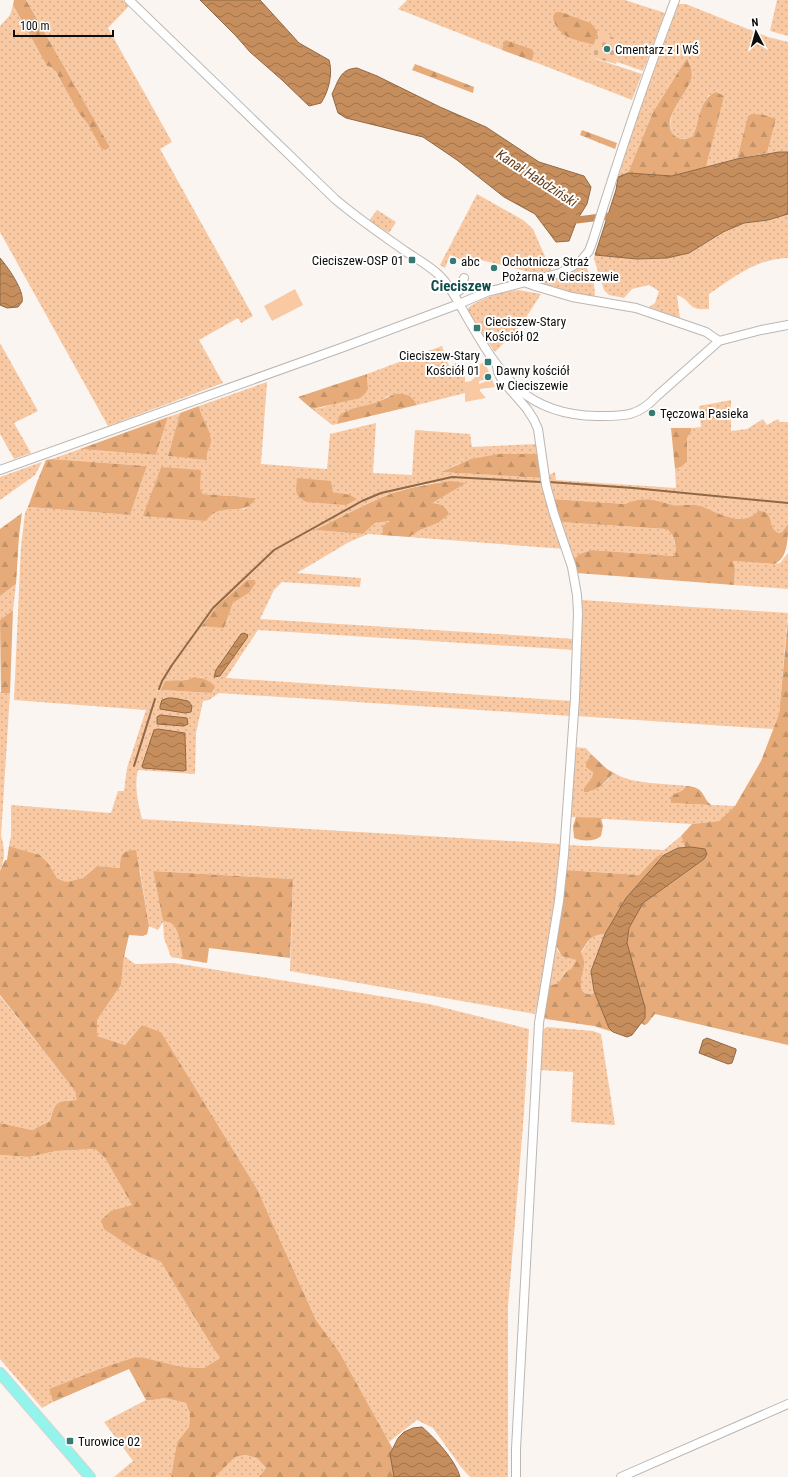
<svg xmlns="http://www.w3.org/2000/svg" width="788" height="1477" font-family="'Roboto Condensed',sans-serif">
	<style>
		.grass { fill: url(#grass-dots); fill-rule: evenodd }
		.forest { fill: url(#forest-firs) }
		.cemetery { fill: url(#cemetery-stones) }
		.garden { fill: #f8c9a3 }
		.water { fill: url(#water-waves); stroke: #906845 }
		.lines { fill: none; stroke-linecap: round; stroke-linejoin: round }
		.stream { stroke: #906845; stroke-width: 2 }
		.canal { stroke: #c78e5d; stroke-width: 7 }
		.minor-casing { stroke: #bcb7b3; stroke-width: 10 }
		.major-casing { stroke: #d4d4d3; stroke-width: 12 }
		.minor { stroke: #fff; stroke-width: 8 }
		.major { stroke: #92f4eb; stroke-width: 10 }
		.poi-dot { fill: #347b74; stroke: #fff; stroke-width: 1.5 }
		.labels { text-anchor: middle; stroke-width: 4; stroke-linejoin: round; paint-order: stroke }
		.poi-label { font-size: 13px; fill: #0f0e0c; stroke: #fff; text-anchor: start }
		.water-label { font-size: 14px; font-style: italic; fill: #663f1a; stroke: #fff }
		.quarter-label { font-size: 15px; font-weight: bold; fill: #124e49; stroke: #fff }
	</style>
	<defs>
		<pattern id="grass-dots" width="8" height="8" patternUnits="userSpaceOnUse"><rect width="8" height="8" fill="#f8c9a3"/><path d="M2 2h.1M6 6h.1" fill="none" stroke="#d3ab8b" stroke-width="1.8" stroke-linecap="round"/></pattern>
		<pattern id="forest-firs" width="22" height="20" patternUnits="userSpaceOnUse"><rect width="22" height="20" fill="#e6ab79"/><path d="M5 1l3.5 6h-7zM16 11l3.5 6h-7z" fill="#c49267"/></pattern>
		<pattern id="cemetery-stones" width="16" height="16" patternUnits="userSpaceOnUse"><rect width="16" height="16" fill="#f8c9a3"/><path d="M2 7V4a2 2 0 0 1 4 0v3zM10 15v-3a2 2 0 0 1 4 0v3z" fill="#d3ab8b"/></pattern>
		<pattern id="water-waves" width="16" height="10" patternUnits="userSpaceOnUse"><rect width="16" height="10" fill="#c78e5d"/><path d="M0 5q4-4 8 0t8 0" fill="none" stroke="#a0724b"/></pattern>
	</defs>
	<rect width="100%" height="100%" fill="#faf5f1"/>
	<!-- grass -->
	<path class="grass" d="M 26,0 L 123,0 L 129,6 L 108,28 L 172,142 L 160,149 L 253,316 L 241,323 L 238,318 L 199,340 L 223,383 L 108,426 L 0,232 L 0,26 L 10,15 L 13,5 L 47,66 L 51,67 L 56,72 L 78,112 L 88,123 L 98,142 L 110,147 Z
		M 407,0 L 625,0 L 665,13 L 643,71 L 617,62 L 623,41 L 598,32 L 591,23 L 561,12 L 554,22 L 566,36 L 594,45 L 590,57 L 642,74 L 632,100 L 532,61 L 534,53 L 532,49 L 506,40 L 502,45 L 502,50 L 398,9 Z
		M 777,0 L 788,0 L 788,36 L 770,31 Z
		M 678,4 L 686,4 L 768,37 L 788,42 L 788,152 L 767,153 L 776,119 L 748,117 L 737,159 L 706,167 L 723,96 L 709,95 L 705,101 L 693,136 C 679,143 667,135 671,119 C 675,98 700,82 687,58 L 653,112 L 628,173 L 618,177 L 641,106 Z
		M 477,194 L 523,220 L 533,229 L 551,270 L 538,274 L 477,259 L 469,258 L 467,262 L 450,255 L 445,268 L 440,265 Z
		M 377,210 L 396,222 L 389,233 L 369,221 Z
		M 788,214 L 788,258 C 755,259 735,277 709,294 L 709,309 C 704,309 697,310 693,307 C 686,302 686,298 677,295 L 680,319 L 649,307 L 655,303 L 659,291 L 649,285 L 632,289 L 624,298 L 609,295 L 604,290 L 594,259 L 595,255 L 637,259 L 667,258 L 689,253 L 723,232 L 744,223 L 768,220 Z
		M 581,265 L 586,266 L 594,284 L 595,295 L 592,297 L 584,297 L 536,283 Z
		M 518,290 L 541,294 L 522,324 L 495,352 L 467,312 L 469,307 C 484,297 501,292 518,290 Z
		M 0,343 L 38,411 L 14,423 L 31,453 L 14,459 L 0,434 Z
		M 442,346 L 449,366 L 456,363 L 462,373 L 465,372 L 465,393 L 417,405 L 413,399 L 388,396 L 377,403 L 346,411 L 339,416 L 337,424 L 332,425 L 312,409 L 325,407 L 368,389 L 367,374 Z
		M 267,382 L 261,464 L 327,469 L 330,434 L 376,423 L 373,473 L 412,475 L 415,430 L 470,434 L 472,447 L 538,444 L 539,454 C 505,454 472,454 442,472 L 542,478 L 564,549 L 409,537 L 420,530 L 438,523 L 439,504 L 431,503 L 465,483 C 413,476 361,506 316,530 L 363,534 L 375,523 L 392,521 L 382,531 L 382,535 L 368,534 L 349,542 L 297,573 L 361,578 L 360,587 L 282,582 L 274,590 L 260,619 L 575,639 L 575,650 L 258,630 L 226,678 L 572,701 L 571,716 L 219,693 L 209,700 L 203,701 L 196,733 L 195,774 L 138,770 C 134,787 138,802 142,819 L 562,844 C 556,901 550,959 535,1014 L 290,971 L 293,879 L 153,871 L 163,921 C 166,922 169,922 172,924 C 180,931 181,949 183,959 L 171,957 L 164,938 L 163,922 L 158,930 L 149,926 L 140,870 L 120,859 L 120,868 L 97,866 L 83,878 L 66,882 L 57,878 L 48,863 L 40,855 L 9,846 L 11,836 L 11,805 L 111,813 L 118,791 L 124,791 L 127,768 L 146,710 L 14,700 L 21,547 L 25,513 L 28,507 L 130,515 L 147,466 L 52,459 L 80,449 L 156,455 L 168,417 L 180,413 L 168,456 L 206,459 L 206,455 L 211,442 L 211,437 L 202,418 L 199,406 ZM 161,467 L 200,474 L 200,488 L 203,494 L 256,498 L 245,509 L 221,510 L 211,514 L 144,516 ZM 297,478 L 332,488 L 333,492 L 342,494 L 345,505 ZM 247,580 L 255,580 L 256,583 L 249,593 L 233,603 L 224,628 L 218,605 ZM 194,677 L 201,677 L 210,682 L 214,691 L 212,693 L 161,690 L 180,680 L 187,680 ZM 155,729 L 185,733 L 186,738 L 186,770 L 183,771 L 143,768 Z
		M 731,400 L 731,431 L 747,429 L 763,419 L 767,425 L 778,419 L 780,422 L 788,422 L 788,524 L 782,532 L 779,533 C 772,530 771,524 769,517 L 758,511 C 742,528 719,513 701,506 C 692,503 683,506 673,505 C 668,504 664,502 658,501 C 647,498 635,499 625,504 L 553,499 L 547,476 L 555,472 L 556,480 L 676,488 L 675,469 L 681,467 L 687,462 L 687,438 L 691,432 L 691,428 L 701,427 L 699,406 Z
		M 42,462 L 35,475 L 0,500 L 0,477 Z
		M 559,522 L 666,529 C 676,536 675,545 675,556 L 592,550 L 572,561 Z
		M 788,553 L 788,589 L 734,585 L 735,569 L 733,561 L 774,564 L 780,563 Z
		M 16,584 L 13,610 L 0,620 L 0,596 Z
		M 582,600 L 788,613 L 779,714 L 773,729 L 576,716 L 581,651 Z
		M 0,692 L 10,693 L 1,836 C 5,848 5,859 0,871 Z
		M 573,747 L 586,748 L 591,754 L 586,763 L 593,772 L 592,777 L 584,788 L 590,792 L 606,782 L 614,773 C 634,785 664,783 686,786 L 681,792 L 675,794 L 671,803 L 735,806 L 719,821 L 692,824 L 570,817 Z
		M 681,836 L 685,847 L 678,848 L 664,855 L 661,854 L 655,858 L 639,875 L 566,870 L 568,845 L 664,850 Z
		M 597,934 L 605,934 L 591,971 L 594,991 L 593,994 C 573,996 584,972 584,962 C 584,959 582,956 581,953 L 591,938 Z
		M 556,946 L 558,952 L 576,960 L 571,969 L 564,973 L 559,983 L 553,985 L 548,985 Z
		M 124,956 L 135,964 L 174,963 L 429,1004 L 529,1029 L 524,1113 L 508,1307 L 508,1477 L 470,1477 L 461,1467 L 433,1428 L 417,1420 L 389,1442 L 340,1353 L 316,1320 L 257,1189 L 161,1032 L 142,1025 L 125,1045 L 97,1036 L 97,1020 L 121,985 Z
		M 0,996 L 75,1091 L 78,1100 C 57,1101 55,1101 50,1121 L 32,1130 L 0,1123 Z
		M 547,1027 L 593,1031 L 601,1034 L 615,1125 L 571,1122 L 573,1072 L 541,1070 L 542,1030 Z
		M 95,1149 L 105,1158 L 132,1205 L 140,1253 L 161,1262 L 213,1348 L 220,1358 L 204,1368 L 182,1367 L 148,1359 L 135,1357 L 49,1389 L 53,1402 L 42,1408 L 0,1359 L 0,1155 L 29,1157 L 56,1151 Z
		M 165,1398 L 186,1403 L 190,1414 L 189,1427 L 177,1442 L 171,1477 L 114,1477 L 133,1461 L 104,1422 L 146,1400 L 153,1400 Z
		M 245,1455 L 257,1458 L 266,1468 L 259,1477 L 215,1477 L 235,1457 Z"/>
	<!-- forest -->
	<path class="forest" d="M 14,0 L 26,0 L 110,147 L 105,150 L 101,148 L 88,124 L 78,112 L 56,72 L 51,67 L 47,66 L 13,5 Z
		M 556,12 L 561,12 L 591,23 L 598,32 L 594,45 C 586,42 572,40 566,36 C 559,31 548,19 556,12 Z
		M 506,40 L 532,49 L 534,53 L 532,61 L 502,50 L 503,42 Z
		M 687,58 C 690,65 693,71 691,79 C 687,94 658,122 675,136 C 682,141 686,139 693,136 C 700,121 699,99 716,92 L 724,96 L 706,167 L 672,176 L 628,173 L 653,112 Z
		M 415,64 L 474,87 L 473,93 L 412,70 Z
		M 752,114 L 764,115 L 776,119 L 767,153 L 737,159 L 748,116 Z
		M 582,130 L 617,143 L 615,149 L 580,135 Z
		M 367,374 L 368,389 L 365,394 L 360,398 L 312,409 L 298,397 Z
		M 396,394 C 406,393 412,396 417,405 L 337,424 L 339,416 C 349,407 363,407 375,403 C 382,401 388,396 396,394 Z
		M 199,406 C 201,418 210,429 211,439 C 212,447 205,452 207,460 L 168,456 L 180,413 Z
		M 168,417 L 156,455 L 80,449 Z
		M 671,428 L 691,428 L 691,432 L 687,438 L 687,462 L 681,467 L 675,469 Z
		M 499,454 L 539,454 L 542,478 L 441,472 L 471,459 Z
		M 52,459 L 147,466 L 130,515 L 28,507 L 37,482 L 46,460 Z
		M 161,467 L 201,470 L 200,488 L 203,494 L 256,498 C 243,520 221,499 206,521 L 143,516 Z
		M 297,478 L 331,481 L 333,492 L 350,495 L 357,499 L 346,505 L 306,502 L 300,498 L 297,494 L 296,490 Z
		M 450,481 L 466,483 L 432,503 C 440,504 445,505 449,514 L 438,523 L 420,530 L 409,537 L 382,535 L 383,526 L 390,521 L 375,523 L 363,534 L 315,530 C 341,517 366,503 393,493 C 411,487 431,484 450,481 Z
		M 553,499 L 625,504 C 635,499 647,498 658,501 C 663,502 668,504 673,505 C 683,506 692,503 701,506 C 719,513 742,528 758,511 C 776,511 766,528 779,533 L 782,532 L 788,524 C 788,539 788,559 774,564 L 733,561 L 735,569 L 734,585 L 577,573 L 572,561 L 580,554 L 592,550 L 675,556 C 676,546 676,535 666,529 L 559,522 Z
		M 22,513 L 19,536 L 16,584 L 0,596 L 0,529 Z
		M 247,580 L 255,580 L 256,583 L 249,593 L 233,603 L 224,628 L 202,626 L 218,605 Z
		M 13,610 L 10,693 L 1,693 L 0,620 Z
		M 788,619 L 788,1045 L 655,1014 L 647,1024 L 644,1025 L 641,1023 L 645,1018 L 627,943 L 629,928 L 643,903 L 704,859 L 707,854 L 705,849 L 685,847 L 681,836 L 692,824 L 719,821 L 735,806 L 761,761 L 779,714 Z
		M 194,677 C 202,677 210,680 215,687 L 212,693 L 161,690 L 165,681 L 187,680 Z
		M 591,754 L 607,769 L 614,773 C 606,780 597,793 584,792 L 584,788 L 592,777 L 593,772 L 586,767 L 586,763 Z
		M 686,786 C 705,787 701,796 711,805 L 671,803 L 671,797 C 677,791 681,794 686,786 Z
		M 576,817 L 601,818 L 603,826 L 601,836 C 595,842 581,841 574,838 L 573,826 Z
		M 9,846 L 40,855 L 48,863 L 57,878 L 66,882 L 83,878 L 97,866 L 120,868 C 120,854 122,851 136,850 L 149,926 L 147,934 L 143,936 L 129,935 L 124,957 L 121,985 L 97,1020 L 97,1036 L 125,1045 L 142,1025 L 161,1032 L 257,1189 L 316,1320 L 340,1353 L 389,1442 L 399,1460 L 401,1477 L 259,1477 L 266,1468 L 257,1458 L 245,1455 L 235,1457 L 215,1477 L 171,1477 L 177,1442 L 189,1427 L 190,1414 L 186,1403 L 165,1398 L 153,1400 L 146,1400 L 129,1369 L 53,1402 L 49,1389 L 97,1370 L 135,1357 L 145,1358 L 182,1367 L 204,1368 L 220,1358 L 213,1348 L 161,1262 L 140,1253 L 104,1229 L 101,1220 L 111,1211 L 132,1205 L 105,1158 L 95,1149 L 56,1151 L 29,1157 L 0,1155 L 0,1123 L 32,1130 L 50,1121 C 56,1099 57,1102 77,1100 L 75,1091 L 0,995 L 0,871 L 5,860 L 7,860 Z
		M 661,854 L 664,855 L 626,898 L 605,934 C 590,934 588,942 581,952 C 583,957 585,961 584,965 C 583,975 574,996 593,994 L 594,991 L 609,1028 L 613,1032 L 594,1026 L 546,1019 L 544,1017 L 548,985 C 564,986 559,974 571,969 L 576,960 L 562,956 L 556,946 L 566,870 L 639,875 L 655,858 Z
		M 153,871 L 293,879 L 290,958 L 209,948 L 207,963 L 183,959 C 181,949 180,931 172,924 C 170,922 166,922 163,921 Z"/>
	<!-- cemetery -->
	<path class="cemetery" d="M 598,32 L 624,41 L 616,64 L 590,57 Z"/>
	<!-- garden -->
	<path class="garden" d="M 295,289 L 303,305 L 272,321 L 264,306 Z
		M 485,362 L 491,378 L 479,381 L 479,384 L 492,379 L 495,387 L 480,389 L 480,391 L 486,398 L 465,402 L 465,382 L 471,381 L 478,374 L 472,368 Z"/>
	<!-- water -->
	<path class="water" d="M 200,0 L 260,0 L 299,43 L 329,60 C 333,73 329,91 321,103 L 309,106 L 282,80 L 250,52 L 236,36 Z
		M 357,68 L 377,76 L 440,107 L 486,127 L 539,162 L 584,176 L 591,187 L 587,204 L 577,220 L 569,241 L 556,242 L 535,214 L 504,197 L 457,160 L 423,137 L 346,118 L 338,113 L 332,94 C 339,80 340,69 357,68 Z
		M 779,152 L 788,152 L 788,214 L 768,220 L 744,223 L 723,232 L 689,253 L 667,258 L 637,259 L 595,255 L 616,190 L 618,177 L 628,173 L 672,176 L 737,159 Z
		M 0,258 C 7,266 25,291 22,302 C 21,303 19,306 18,307 L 7,308 L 0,305 Z
		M 244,633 L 248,635 L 247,638 L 220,676 L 214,677 L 216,670 L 241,634 Z
		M 173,698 L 188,701 L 192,706 L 191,712 L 185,713 L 160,709 L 160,706 L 162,700 L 168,698 Z
		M 160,715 L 187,718 L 188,724 L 184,726 L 157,724 L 157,717 Z
		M 158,729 L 185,733 L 186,770 L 183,771 L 143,768 L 142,766 L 154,730 Z
		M 691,847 L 705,849 L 707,854 L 704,859 L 643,903 L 629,928 L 627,943 L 645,1008 L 645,1018 L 632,1035 L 627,1037 L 613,1032 L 609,1028 L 594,991 L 591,971 L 605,934 L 626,898 L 664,855 L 678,848 Z
		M 707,1038 L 736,1049 L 736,1051 L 732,1063 L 728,1064 L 699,1053 L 703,1040 Z
		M 422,1427 C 435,1438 456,1461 460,1477 L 394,1477 L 390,1454 L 398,1438 L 404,1432 L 413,1428 Z"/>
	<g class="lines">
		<!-- stream -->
		<path class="stream" d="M 549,482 L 633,488 L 788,503
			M 159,689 L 162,681 L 172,665 L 213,608 L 274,550 L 362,501 L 381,493 L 452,477 L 541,482
			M 134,766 L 155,699"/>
		<!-- canal -->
		<path class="canal" d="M 569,215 L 577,220 L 617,215"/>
		<defs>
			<path id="minor" d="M 129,0 L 335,199 C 357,218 381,234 405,251 C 417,259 430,266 440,276 C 452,288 459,304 468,319 C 501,376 525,415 597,416 C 624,416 638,417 657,396 L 719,341 L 761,330 L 788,325
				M 524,282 L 535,286 L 572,297 L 636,308 L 706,332 L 719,341
				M 457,292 L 460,290 L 464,278
				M 497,366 L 498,372 L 502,380 L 527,409 L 534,420 L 538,429 L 546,485 L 554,514 L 572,567 L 577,595 L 578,613 L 575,698 L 564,854 L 559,901 L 539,1023 L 516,1449 L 516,1477
				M 0,470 L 341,348 L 459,304 L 487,292 L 560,273 L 580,262 L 589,251 L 593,240 C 618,159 645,79 675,0
				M 621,1477 L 788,1404"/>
			<path id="major" d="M 0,1373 L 90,1477"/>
		</defs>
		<!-- minor casing -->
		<use href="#minor" class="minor-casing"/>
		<!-- major casing -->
		<use href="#major" class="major-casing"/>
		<!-- minor -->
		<use href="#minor" class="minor"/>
		<!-- major -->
		<use href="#major" class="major"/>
	</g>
	<!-- markers -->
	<g class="poi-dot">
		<circle cx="607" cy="49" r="4"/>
		<rect x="408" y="256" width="8" height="8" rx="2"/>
		<circle cx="453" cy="261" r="4"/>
		<circle cx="494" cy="268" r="4"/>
		<rect x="473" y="324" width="8" height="8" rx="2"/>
		<rect x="484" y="358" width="8" height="8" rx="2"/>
		<circle cx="488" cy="377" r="4"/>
		<circle cx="652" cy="413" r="4"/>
		<rect x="66" y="1437" width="8" height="8" rx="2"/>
	</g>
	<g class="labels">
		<!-- poi labels -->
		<g class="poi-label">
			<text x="615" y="54">Cmentarz z I WŚ</text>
			<text x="404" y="265" text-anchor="end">Cieciszew-OSP 01</text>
			<text x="461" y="266">abc</text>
			<text x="502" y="266">Ochotnicza Straż<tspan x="502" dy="15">Pożarna w Cieciszewie</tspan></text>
			<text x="485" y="326">Cieciszew-Stary<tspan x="485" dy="15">Kościół 02</tspan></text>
			<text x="480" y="360" text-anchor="end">Cieciszew-Stary<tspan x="480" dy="15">Kościół 01</tspan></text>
			<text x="496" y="375">Dawny kościół<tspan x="496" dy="15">w Cieciszewie</tspan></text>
			<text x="660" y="418">Tęczowa Pasieka</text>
			<text x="78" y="1446">Turowice 02</text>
		</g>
		<!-- water labels -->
		<g class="water-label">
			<text transform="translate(537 178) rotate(33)" y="5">Kanał Habdziński</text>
		</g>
		<!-- quarter labels -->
		<g class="quarter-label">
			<text x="461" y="291">Cieciszew</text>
		</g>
	</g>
	<!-- north arrow -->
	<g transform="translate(756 32) rotate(354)" stroke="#ffffff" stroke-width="3" paint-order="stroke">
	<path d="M0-3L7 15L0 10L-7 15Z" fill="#0f0e0c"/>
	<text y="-6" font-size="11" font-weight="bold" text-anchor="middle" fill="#0f0e0c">N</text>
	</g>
	<!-- scale -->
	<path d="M14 30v6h99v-6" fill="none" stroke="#0f0e0c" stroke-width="2"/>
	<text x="20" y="30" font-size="12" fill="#0f0e0c" stroke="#ffffff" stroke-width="3" paint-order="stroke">100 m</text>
</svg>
